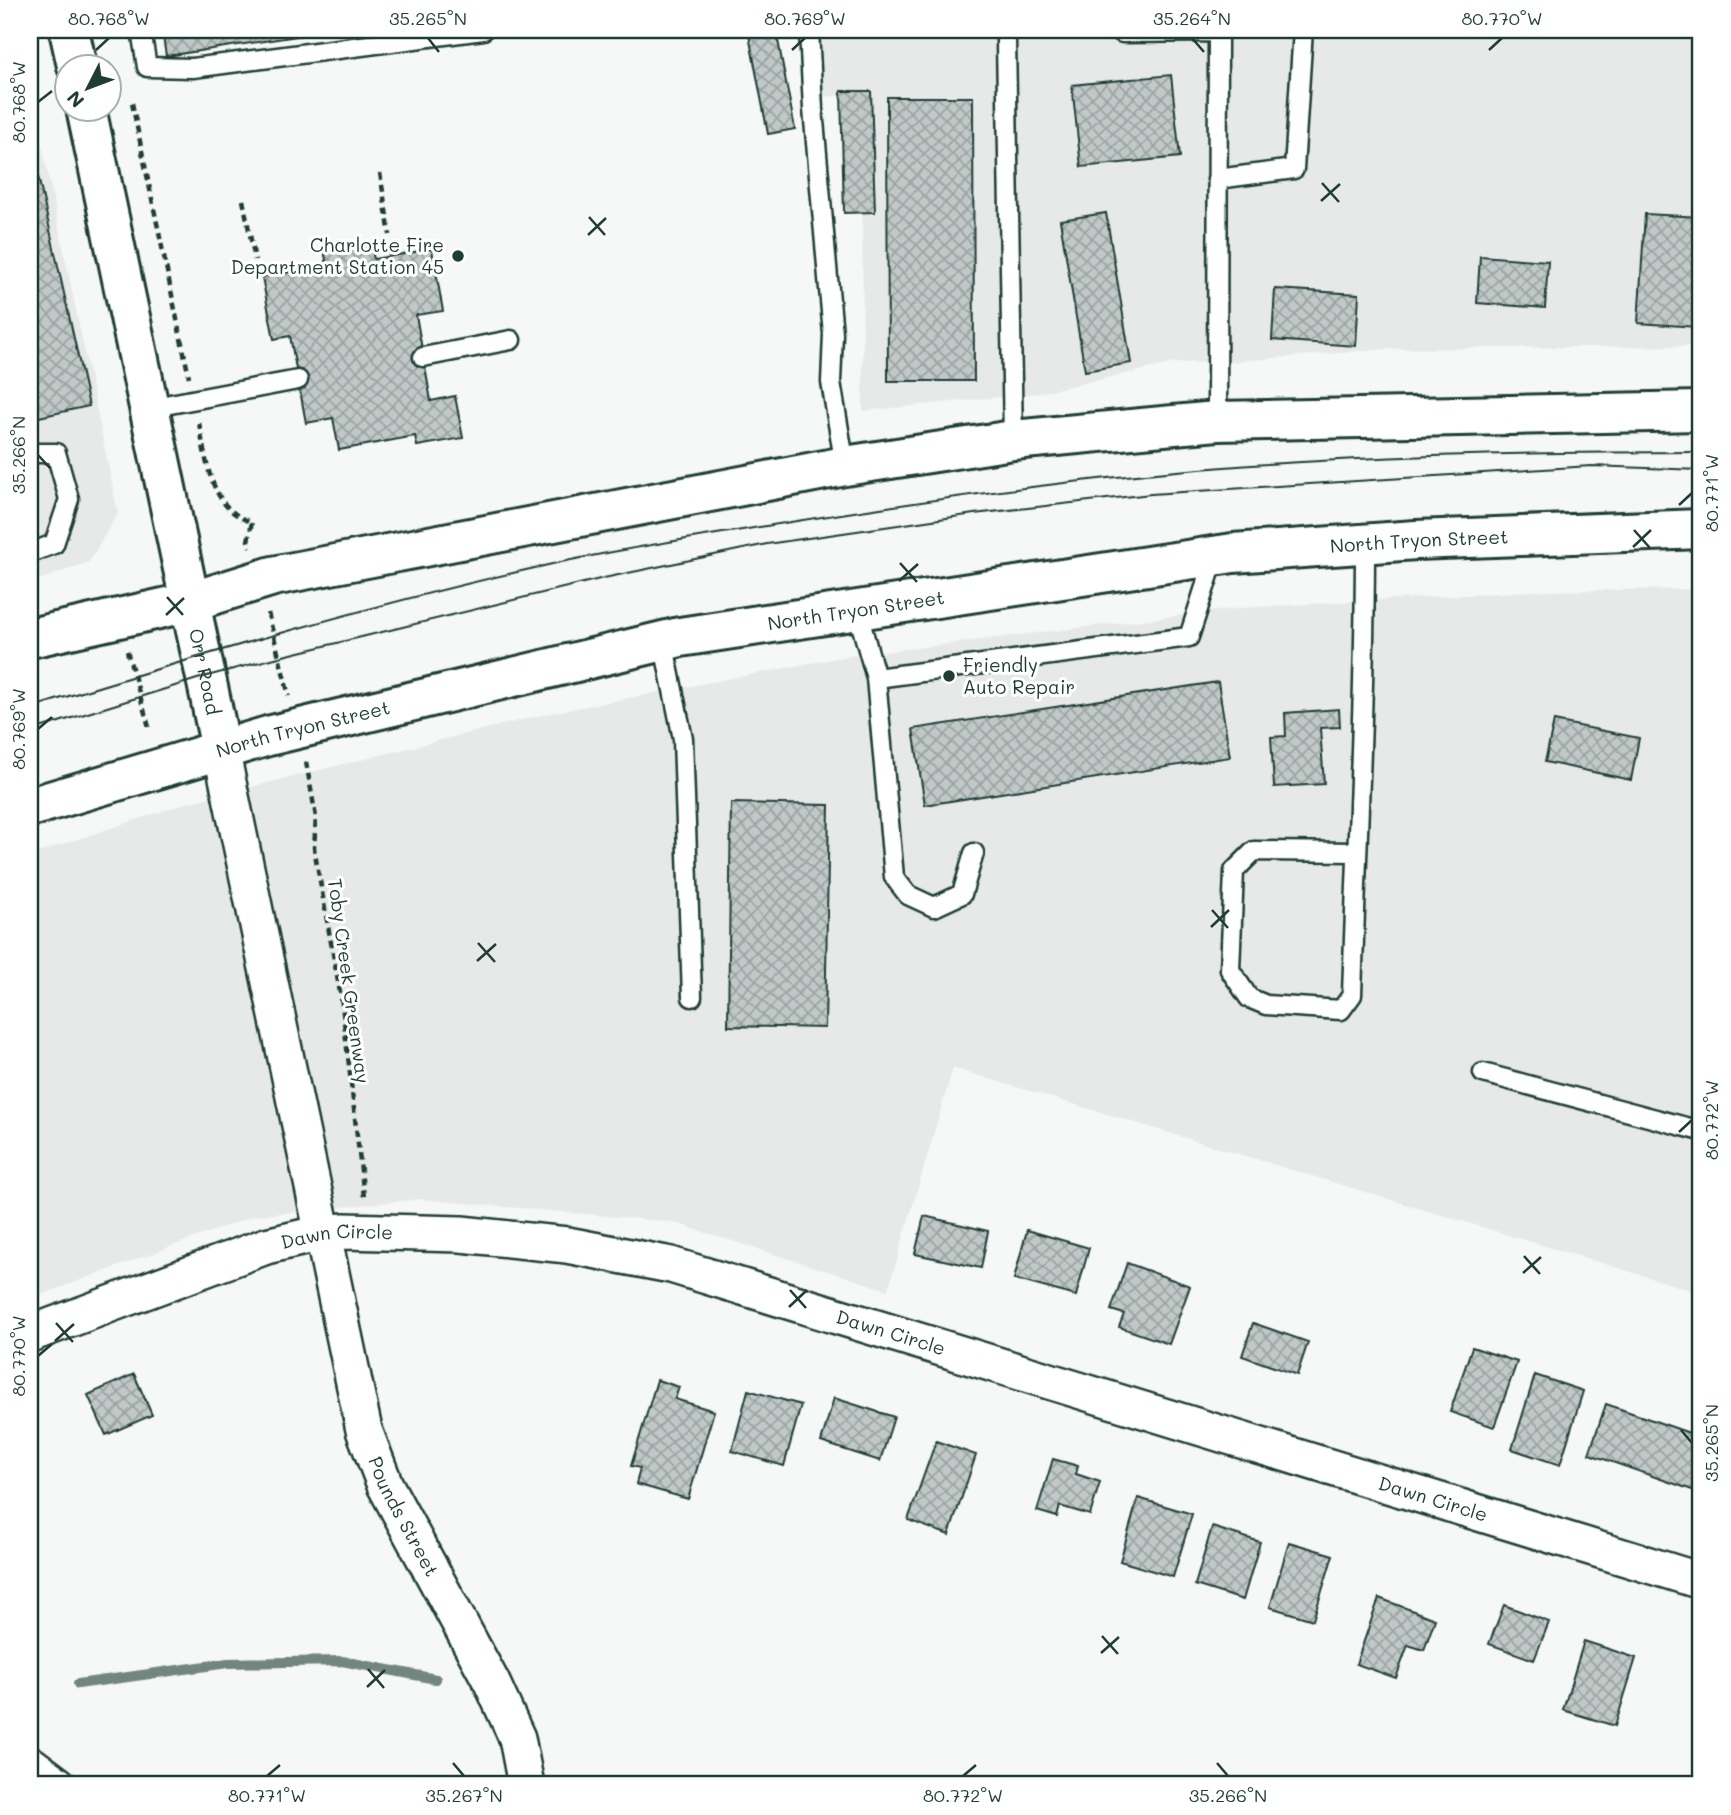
<svg xmlns="http://www.w3.org/2000/svg" width="1731" height="1815" font-family="Mali,sans-serif">
	<style>
		.built { fill: #e6e9e8 }
		.lines { fill: none; stroke-linecap: round; stroke-linejoin: round }
		.stream { stroke: #72857f; stroke-width: 10 }
		.building { fill: url(#building-cross-hatch); stroke: #1f3d34; stroke-width: 2 }
		.lane-casing { stroke: #1f3d34; stroke-width: 23 }
		.street-casing { stroke: #1f3d34; stroke-width: 40 }
		.secondary-casing { stroke: #1f3d34; stroke-width: 44 }
		.primary-casing { stroke: #1f3d34; stroke-width: 44 }
		.path { stroke: #1f3d34; stroke-width: 4.5; stroke-dasharray: 7 5; stroke-linecap: butt }
		.lane { stroke: #fff; stroke-width: 18 }
		.street { stroke: #fff; stroke-width: 35 }
		.secondary { stroke: #fff; stroke-width: 38 }
		.primary { stroke: #fff; stroke-width: 38 }
		.tram { stroke: #1f3d34; stroke-width: 2 }
		.ticks { fill: none; stroke: #1f3d34; stroke-width: 2.5 }
		.poi-dot { fill: #1f3d34; stroke: #fff; stroke-width: 2.5 }
		.labels { text-anchor: middle; stroke-width: 6; stroke-linejoin: round; paint-order: stroke }
		.poi-label { font-size: 19px; fill: #1f3d34; stroke: #fff; text-anchor: end }
		.street-label { font-size: 19px; fill: #1f3d34; stroke: #fff }
		.neatline { fill: none; stroke: #1f3d34; stroke-width: 2.5 }
		.ticks-label { font-size: 18px; text-anchor: middle; fill: #1f3d34 }
	</style>
	<defs>
		<pattern id="building-cross-hatch" width="8" height="8" patternUnits="userSpaceOnUse" patternTransform="scale(1.75)"><rect width="8" height="8" fill="#c0c9c6"/><path d="M0 0l8 8M0 8l8-8" fill="none" stroke="#9ba4a2"/></pattern>
	</defs>
	<rect width="100%" height="100%" fill="#f6f7f7"/>
	<filter id="ink" filterUnits="userSpaceOnUse"><feTurbulence type="fractalNoise" baseFrequency=".0143" numOctaves="2"/><feDisplacementMap in="SourceGraphic" scale="14" xChannelSelector="R" yChannelSelector="G"/><feConvolveMatrix kernelMatrix="1 2 1 2 8 2 1 2 1" color-interpolation-filters="sRGB"/></filter>
	<g filter="url(#ink)">
		<!-- built -->
		<path class="built" d="M 818,30 L 1701,30 L 1701,346 L 1384,349 L 1228,362 L 1174,363 L 1039,393 L 863,411 L 862,92 L 818,98 Z
			M 30,88 L 118,513 L 89,562 L 30,583 Z
			M 1701,589 L 1701,1293 L 953,1068 L 888,1290 L 672,1222 L 421,1199 L 253,1216 L 30,1299 L 30,855 L 187,803 L 546,714 L 842,657 L 1241,608 L 1536,591 Z"/>
		<g class="lines">
			<!-- stream -->
			<path class="stream" d="M 78,1684 L 228,1663 L 342,1661 L 436,1679
				M 592,1784 L 593,1785"/>
		</g>
		<!-- building -->
		<path class="building" d="M 162,30 L 337,30 L 166,56 Z
			M 748,30 L 776,30 L 795,129 L 768,134 Z
			M 1171,75 L 1180,157 L 1081,167 L 1072,85 Z
			M 841,91 L 871,91 L 875,212 L 844,213 Z
			M 887,97 L 973,97 L 974,381 L 888,381 Z
			M 30,140 L 89,406 L 30,419 Z
			M 1106,213 L 1131,363 L 1085,371 L 1060,220 Z
			M 1645,214 L 1701,217 L 1697,327 L 1638,323 Z
			M 370,242 L 374,259 L 432,249 L 443,311 L 416,315 L 431,401 L 455,396 L 463,438 L 417,446 L 415,436 L 339,450 L 333,418 L 306,423 L 290,336 L 274,339 L 262,277 L 327,265 L 324,250 Z
			M 1480,256 L 1548,261 L 1545,308 L 1477,303 Z
			M 1275,289 L 1359,294 L 1356,346 L 1272,340 Z
			M 1218,682 L 1230,757 L 925,805 L 913,729 Z
			M 1339,709 L 1340,727 L 1320,728 L 1324,784 L 1274,787 L 1271,737 L 1286,736 L 1285,713 Z
			M 1554,721 L 1639,738 L 1631,780 L 1545,762 Z
			M 731,803 L 829,805 L 825,1028 L 728,1026 Z
			M 924,1216 L 988,1231 L 981,1268 L 915,1254 Z
			M 1027,1230 L 1089,1248 L 1076,1296 L 1014,1279 Z
			M 1127,1263 L 1190,1286 L 1169,1344 L 1119,1327 L 1124,1314 L 1111,1310 Z
			M 1253,1323 L 1308,1342 L 1297,1375 L 1242,1356 Z
			M 1472,1347 L 1517,1362 L 1494,1427 L 1450,1412 Z
			M 134,1374 L 152,1415 L 106,1435 L 88,1395 Z
			M 1535,1375 L 1583,1391 L 1560,1465 L 1512,1449 Z
			M 657,1380 L 679,1387 L 675,1399 L 714,1411 L 688,1499 L 636,1484 L 640,1468 L 631,1466 Z
			M 748,1390 L 801,1405 L 784,1466 L 732,1451 Z
			M 834,1398 L 894,1417 L 880,1461 L 821,1442 Z
			M 1606,1404 L 1701,1437 L 1701,1493 L 1589,1454 Z
			M 936,1441 L 976,1455 L 949,1535 L 908,1520 Z
			M 1053,1459 L 1078,1466 L 1076,1474 L 1100,1482 L 1090,1515 L 1060,1506 L 1057,1517 L 1037,1511 Z
			M 1138,1498 L 1192,1514 L 1173,1577 L 1120,1561 Z
			M 1212,1527 L 1260,1542 L 1243,1600 L 1195,1585 Z
			M 1289,1542 L 1333,1555 L 1313,1620 L 1270,1607 Z
			M 1379,1598 L 1435,1619 L 1424,1650 L 1408,1645 L 1396,1678 L 1356,1664 Z
			M 1504,1605 L 1549,1622 L 1534,1660 L 1489,1644 Z
			M 1584,1641 L 1636,1658 L 1615,1726 L 1563,1710 Z"/>
		<g class="lines">
			<defs>
				<path id="lane" d="M 141,30 L 147,67 L 193,68 L 483,30
					M 809,30 L 813,109 L 833,334 L 831,382 L 845,466
					M 1121,30 L 1122,33 L 1218,32
					M 1006,41 L 1013,440
					M 1217,179 L 1294,169 L 1303,30
					M 423,357 L 511,340
					M 149,408 L 298,380
					M 1217,421 L 1218,30
					M 30,453 L 56,453 L 69,499 L 54,544 L 30,553
					M 857,610 L 876,678 L 1189,637 L 1215,556
					M 663,641 L 683,739 L 692,997
					M 876,678 L 894,877 L 908,895 L 934,907 L 962,894 L 974,853
					M 1357,852 L 1254,851 L 1234,871 L 1230,970 L 1249,998 L 1266,1005 L 1341,1010 L 1352,995 C 1357,844 1365,694 1365,543
					M 1483,1073 L 1701,1131"/>
				<g id="street">
					<path id="s1" d="M 221,749 L 364,1430 L 385,1485 L 492,1683 L 517,1738 L 526,1785"/>
					<path id="s2" d="M 30,1334 L 266,1246 L 322,1233 L 344,1231 L 461,1234 L 567,1245 L 671,1265 L 1701,1581"/>
					<path d="M 30,1764 L 58,1785"/>
				</g>
				<g id="secondary">
					<path d="M 69,30 L 77,66"/>
					<path id="s3" d="M 86,108 L 221,749"/>
				</g>
				<g id="primary">
					<path d="M 30,638 L 190,602 L 273,576 L 845,466 L 1013,440 L 1217,421 L 1701,411"/>
					<path id="s4" d="M 30,807 L 268,736 L 680,637 L 1233,553 L 1416,540 L 1701,529"/>
				</g>
			</defs>
			<!-- lane casing -->
			<use href="#lane" class="lane-casing"/>
			<!-- street casing -->
			<use href="#street" class="street-casing"/>
			<!-- secondary casing -->
			<use href="#secondary" class="secondary-casing"/>
			<!-- primary casing -->
			<use href="#primary" class="primary-casing"/>
			<!-- path -->
			<path class="path" d="M 132,103 L 189,377
				M 380,173 L 390,235
				M 243,200 L 255,260
				M 199,423 C 206,459 210,510 252,522 L 248,541 L 250,547
				M 268,613 L 289,696
				M 127,651 L 149,727
				M 306,762 L 316,817 L 314,848 L 342,1004 L 364,1197"/>
			<!-- lane -->
			<use href="#lane" class="lane"/>
			<!-- street -->
			<use href="#street" class="street"/>
			<!-- secondary -->
			<use href="#secondary" class="secondary"/>
			<!-- primary -->
			<use href="#primary" class="primary"/>
			<!-- tram -->
			<path class="tram" d="M 30,708 C 201,655 373,604 548,565 C 620,549 694,538 766,526 C 918,501 1070,479 1224,467 C 1382,455 1542,452 1701,452
				M 30,731 L 207,676 L 279,657 L 604,578 L 767,544 L 974,514 L 1151,494 L 1591,466 L 1701,470"/>
		</g>
	</g>
	<!-- ticks -->
	<path class="ticks" d="M 428,38 L 439,52M 1192,38 L 1204,52M 96,50 L 109,38M 792,50 L 805,38M 1489,50 L 1502,38M 38,102 L 52,91M 1322,183 L 1339,202M 1321,201 L 1340,184M 589,217 L 605,235M 588,235 L 606,218M 38,455 L 50,468M 1679,505 L 1692,493M 1634,530 L 1650,548M 1633,547 L 1651,530M 900,563 L 917,582M 899,581 L 918,564M 167,597 L 183,615M 166,615 L 184,598M 38,729 L 52,717M 1212,910 L 1228,928M 1211,927 L 1229,910M 478,943 L 495,962M 477,961 L 496,944M 1679,1132 L 1692,1120M 1524,1256 L 1540,1274M 1523,1273 L 1541,1257M 790,1290 L 806,1308M 789,1307 L 807,1290M 56,1323 L 73,1342M 55,1341 L 74,1324M 38,1356 L 52,1344M 1681,1430 L 1692,1443M 1102,1636 L 1118,1654M 1101,1653 L 1119,1637M 368,1669 L 384,1688M 367,1687 L 385,1670M 453,1763 L 464,1776M 1217,1763 L 1228,1776M 267,1776 L 280,1765M 963,1776 L 976,1765"/>
	<!-- markers -->
	<g class="poi-dot">
		<circle cx="458" cy="256" r="7"/>
		<circle cx="949" cy="676" r="7"/>
	</g>
	<g class="labels">
		<!-- poi labels -->
		<g class="poi-label">
			<text x="444" y="252">Charlotte Fire<tspan x="444" dy="22">Department Station 45</tspan></text>
			<text x="963" y="672" text-anchor="start">Friendly<tspan x="963" dy="22">Auto Repair</tspan></text>
		</g>
		<!-- street labels -->
		<g class="street-label">
			<text dy="7" stroke="none"><textPath href="#s4" startOffset="1418">North Tryon Street</textPath></text>
			<text dy="7" stroke="none"><textPath href="#s4" startOffset="850">North Tryon Street</textPath></text>
			<text dy="7" stroke="none"><textPath href="#s3" startOffset="576">Orr Road</textPath></text>
			<text dy="7" stroke="none"><textPath href="#s4" startOffset="284">North Tryon Street</textPath></text>
			<text transform="translate(349 981) rotate(82)" y="7">Toby Creek Greenway</text>
			<text dy="7" stroke="none"><textPath href="#s2" startOffset="324">Dawn Circle</textPath></text>
			<text dy="7" stroke="none"><textPath href="#s2" startOffset="891">Dawn Circle</textPath></text>
			<text dy="7" stroke="none"><textPath href="#s2" startOffset="1458">Dawn Circle</textPath></text>
			<text dy="7" stroke="none"><textPath href="#s1" startOffset="791">Pounds Street</textPath></text>
		</g>
	</g>
	<!-- margin -->
	<rect width="1731" height="1815" fill="none" stroke="#fff" stroke-width="77"/>
	<!-- north arrow -->
	<g transform="translate(88 88) rotate(228)"><circle r="33" fill="#ffffff" stroke="#a5b1ae" stroke-width="2"/>
	<path d="M0-5L12 26L0 18L-12 26Z" fill="#1f3d34"/>
	<text y="-10" font-size="19" font-weight="bold" text-anchor="middle" fill="#1f3d34">N</text>
	</g>
	<rect x="38" y="38" width="1654" height="1738" class="neatline"/>
	<g class="ticks-label">
		<text x="109" y="25">80.768°W</text>
		<text x="428" y="25">35.265°N</text>
		<text x="805" y="25">80.769°W</text>
		<text x="1192" y="25">35.264°N</text>
		<text x="1502" y="25">80.770°W</text>
		<text transform="translate(19 102) rotate(-90)" y="6">80.768°W</text>
		<text transform="translate(19 455) rotate(-90)" y="6">35.266°N</text>
		<text transform="translate(1712 493) rotate(-90)" y="6">80.771°W</text>
		<text transform="translate(19 729) rotate(-90)" y="6">80.769°W</text>
		<text transform="translate(1712 1120) rotate(-90)" y="6">80.772°W</text>
		<text transform="translate(19 1356) rotate(-90)" y="6">80.770°W</text>
		<text transform="translate(1712 1443) rotate(-90)" y="6">35.265°N</text>
		<text x="267" y="1802">80.771°W</text>
		<text x="464" y="1802">35.267°N</text>
		<text x="963" y="1802">80.772°W</text>
		<text x="1228" y="1802">35.266°N</text>
	</g>
</svg>
